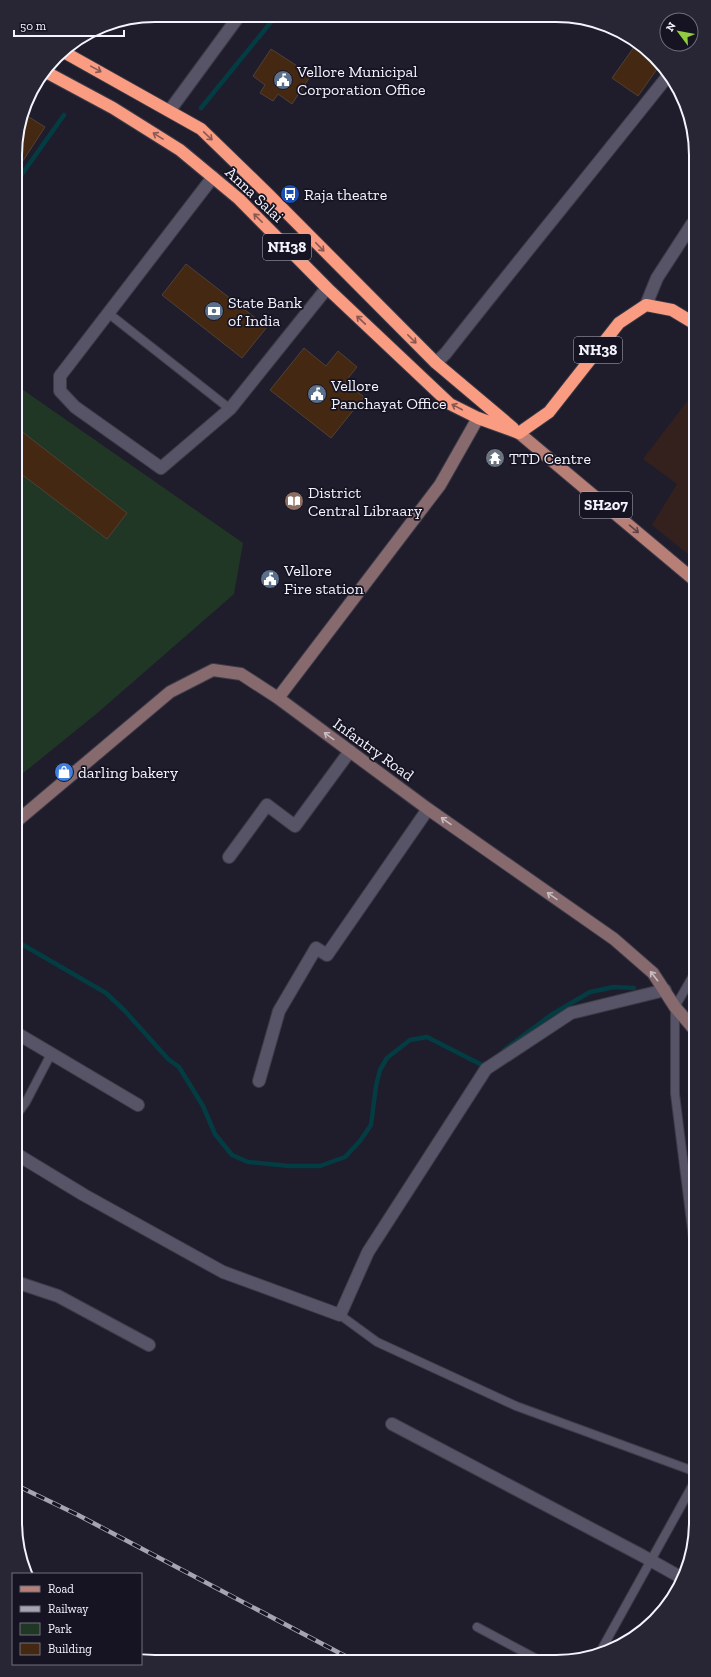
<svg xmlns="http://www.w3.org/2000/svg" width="711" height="1677" font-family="'Zilla Slab',serif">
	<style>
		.education { fill: #34211e }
		.green { fill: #213726 }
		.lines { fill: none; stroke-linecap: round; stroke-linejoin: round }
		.stream { stroke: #033c42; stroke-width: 4.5 }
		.building { fill: #442811; stroke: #504136 }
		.lane-casing { stroke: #3d3b47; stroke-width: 10 }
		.street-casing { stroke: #3d3b47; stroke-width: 14 }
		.secondary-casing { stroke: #3d3b47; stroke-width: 14 }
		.primary-casing { stroke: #3d3b47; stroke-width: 14 }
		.highway-casing { stroke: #3d3b47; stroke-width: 14 }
		.lane { stroke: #565466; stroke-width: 8 }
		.street { stroke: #565466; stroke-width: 12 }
		.secondary { stroke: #876a6e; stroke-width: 12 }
		.primary { stroke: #b87f77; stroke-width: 12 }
		.highway { stroke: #fa9c82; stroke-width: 12 }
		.rail-casing { stroke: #a5a4b0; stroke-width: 4.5 }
		.rail { stroke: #161422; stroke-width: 3; stroke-dasharray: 9; stroke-linecap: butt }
		.oneway { stroke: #885852 }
		.oneway2 { stroke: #5f4448 }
		.oneway3 { stroke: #c8bdc4 }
		.labels { text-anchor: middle; stroke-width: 3.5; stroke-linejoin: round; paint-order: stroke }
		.shield { fill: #161422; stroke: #b1b1bc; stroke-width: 1 }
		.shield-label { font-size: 15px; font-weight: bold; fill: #f4f4fe }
		.poi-label { font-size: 16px; fill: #f4f4fe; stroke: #161422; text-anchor: start }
		.street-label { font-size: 16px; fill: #f4f4fe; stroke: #161422 }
		.rim { fill: none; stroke: #f4f4fe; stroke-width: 2 }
	</style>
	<rect width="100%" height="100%" fill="#1f1d2c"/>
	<!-- education -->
	<path class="education" d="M 692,395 L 693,558 L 652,525 L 677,484 L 643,459 Z"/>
	<!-- green -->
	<path class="green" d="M 16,385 L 243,543 L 234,594 L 95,715 L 17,778 Z"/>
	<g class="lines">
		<!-- stream -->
		<path class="stream" d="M 201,108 L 276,16
			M 15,184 L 64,115
			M 18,942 L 106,993 L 125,1011 L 168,1059 L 179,1067 L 203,1106 L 215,1134 L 232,1155 L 248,1162 L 289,1166 L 320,1166 L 345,1157 L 360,1141 L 371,1125 L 376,1086 L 380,1070 L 387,1058 L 410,1040 L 427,1037 L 482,1065 L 486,1063
			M 504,1050 L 551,1015 L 590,992 L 614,987 L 634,988"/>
	</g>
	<!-- building -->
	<path class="building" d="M 637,43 L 655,56 L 660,65 L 638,96 L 612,78 Z
		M 271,49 L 311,75 L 292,104 L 278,94 L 273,101 L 260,93 L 265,85 L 253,76 Z
		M 29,117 L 45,127 L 15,173 L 15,146 L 19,133 Z
		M 186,264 L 267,327 L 242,358 L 162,295 Z
		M 304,348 L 326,366 L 338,351 L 357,367 L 345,382 L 364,397 L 331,438 L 270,390 Z
		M 16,427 L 127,513 L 107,539 L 16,470 Z"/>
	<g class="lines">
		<defs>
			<path id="lane" d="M 108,313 L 230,409
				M 694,974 L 675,1007 L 675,1094 L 695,1254
				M 18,1113 L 26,1102 L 51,1054
				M 340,1315 L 377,1342 L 516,1406 L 696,1472
				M 477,1627 L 535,1658
				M 599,1654 L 696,1479"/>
			<path id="street" d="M 170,110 L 239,16
				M 213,177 L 60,376 L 60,391 L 75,407 L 161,468 L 230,409 L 327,288
				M 646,305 L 657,278 L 692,224
				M 436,363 L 446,353 C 519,260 594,169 667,77
				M 229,857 L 267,805 L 295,826 L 350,751
				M 18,1034 L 138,1105
				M 259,1081 L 279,1011 L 316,948 L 327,955 L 428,809
				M 18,1155 L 84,1195 L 223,1272 L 340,1315 L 368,1252 L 486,1069 L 571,1013 L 665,990
				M 19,1283 L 58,1296 L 149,1345
				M 392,1424 L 641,1555 L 682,1578"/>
			<path id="secondary" d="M 278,698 L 440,485 L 478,418
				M 17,821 L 170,692 L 213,670 L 241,674 L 278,698 L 428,809 L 614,939 L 653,973 L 675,1007 L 694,1029"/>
			<path id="primary" d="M 519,433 L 693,579"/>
			<path id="highway" d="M 62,51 L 201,129 L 269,195 L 436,363 L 513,428
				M 46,72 L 113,108 L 180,150 L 239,199 L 327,288 L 450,404 L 478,418 L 519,433
				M 519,433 L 549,412 L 619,323 L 646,305 L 672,310 L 692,322"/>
		</defs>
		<!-- lane casing -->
		<use href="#lane" class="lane-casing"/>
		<!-- street casing -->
		<use href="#street" class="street-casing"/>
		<!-- secondary casing -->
		<use href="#secondary" class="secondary-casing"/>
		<!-- primary casing -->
		<use href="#primary" class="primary-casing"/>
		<!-- highway casing -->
		<use href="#highway" class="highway-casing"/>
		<!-- lane -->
		<use href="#lane" class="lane"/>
		<!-- street -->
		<use href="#street" class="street"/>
		<!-- secondary -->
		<use href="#secondary" class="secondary"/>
		<!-- primary -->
		<use href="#primary" class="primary"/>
		<!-- highway -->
		<use href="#highway" class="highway"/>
		<defs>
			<path id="rail" d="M 20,1487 L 78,1515 L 349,1658"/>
		</defs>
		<!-- rail casing -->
		<use href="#rail" class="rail-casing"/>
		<!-- rail -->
		<use href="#rail" class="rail"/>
	</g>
	<!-- one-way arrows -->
	<defs><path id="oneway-shaft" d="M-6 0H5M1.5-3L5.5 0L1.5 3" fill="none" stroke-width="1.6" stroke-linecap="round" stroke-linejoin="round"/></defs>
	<g class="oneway">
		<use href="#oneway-shaft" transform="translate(96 69) rotate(29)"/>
		<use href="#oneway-shaft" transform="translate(158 136) rotate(-148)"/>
		<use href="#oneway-shaft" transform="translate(208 136) rotate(44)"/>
		<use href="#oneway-shaft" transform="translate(258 218) rotate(-135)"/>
		<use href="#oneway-shaft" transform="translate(320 247) rotate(46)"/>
		<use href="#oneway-shaft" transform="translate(361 320) rotate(-137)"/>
		<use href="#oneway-shaft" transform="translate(412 339) rotate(45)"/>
		<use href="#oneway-shaft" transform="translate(457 407) rotate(-152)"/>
	</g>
	<use class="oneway2" href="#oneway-shaft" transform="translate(634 529) rotate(40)"/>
	<g class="oneway3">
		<use href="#oneway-shaft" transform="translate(329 736) rotate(-144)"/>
		<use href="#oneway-shaft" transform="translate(446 821) rotate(-145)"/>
		<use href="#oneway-shaft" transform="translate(552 896) rotate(-145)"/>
		<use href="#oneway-shaft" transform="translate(654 976) rotate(-128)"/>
	</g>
	<!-- icons -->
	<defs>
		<symbol id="civic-disc" viewBox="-11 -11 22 22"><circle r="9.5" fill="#5c6f8a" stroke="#161422"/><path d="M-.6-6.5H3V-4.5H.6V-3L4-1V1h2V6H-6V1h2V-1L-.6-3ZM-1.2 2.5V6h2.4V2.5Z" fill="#fff"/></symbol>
		<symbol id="bus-disc" viewBox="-11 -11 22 22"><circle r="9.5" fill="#1a4fb4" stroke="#161422"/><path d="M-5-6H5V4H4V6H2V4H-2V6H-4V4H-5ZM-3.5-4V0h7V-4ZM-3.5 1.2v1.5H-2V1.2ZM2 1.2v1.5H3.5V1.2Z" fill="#fff"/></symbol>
		<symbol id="bank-disc" viewBox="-11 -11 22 22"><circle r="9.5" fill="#5c6f8a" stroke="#161422"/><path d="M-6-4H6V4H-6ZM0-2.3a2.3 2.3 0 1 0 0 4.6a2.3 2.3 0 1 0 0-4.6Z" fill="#fff"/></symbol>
		<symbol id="temple-disc" viewBox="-11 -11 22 22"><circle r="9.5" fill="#6b7280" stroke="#161422"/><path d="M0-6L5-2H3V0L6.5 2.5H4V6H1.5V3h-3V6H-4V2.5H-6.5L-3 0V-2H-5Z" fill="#fff"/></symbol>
		<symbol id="library-disc" viewBox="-11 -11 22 22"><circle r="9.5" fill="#8d6e63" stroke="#161422"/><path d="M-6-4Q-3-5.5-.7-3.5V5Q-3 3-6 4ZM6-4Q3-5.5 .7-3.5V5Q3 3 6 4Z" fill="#fff"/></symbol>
		<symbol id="shop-disc" viewBox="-11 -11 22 22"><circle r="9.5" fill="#3f7fe0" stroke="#161422"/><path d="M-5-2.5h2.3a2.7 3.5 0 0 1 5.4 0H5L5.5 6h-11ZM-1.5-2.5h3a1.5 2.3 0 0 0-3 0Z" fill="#fff"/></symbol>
	</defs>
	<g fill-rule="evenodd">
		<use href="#civic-disc" x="272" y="69" width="22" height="22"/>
		<use href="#bus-disc" x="279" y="183" width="22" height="22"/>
		<use href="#bank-disc" x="203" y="300" width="22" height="22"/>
		<use href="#civic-disc" x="306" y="383" width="22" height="22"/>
		<use href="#temple-disc" x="484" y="447" width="22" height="22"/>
		<use href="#library-disc" x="283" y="490" width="22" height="22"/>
		<use href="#civic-disc" x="259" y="568" width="22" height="22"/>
		<use href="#shop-disc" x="53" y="761" width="22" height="22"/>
	</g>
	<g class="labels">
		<!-- shield labels -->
		<g class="shield">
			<rect x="263" y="234" width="48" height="26" rx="3"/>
			<rect x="574" y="337" width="48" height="26" rx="3"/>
			<rect x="580" y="492" width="52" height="26" rx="3"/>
		</g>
		<g class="shield-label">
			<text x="287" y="252">NH38</text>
			<text x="598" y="355">NH38</text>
			<text x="606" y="510">SH207</text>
		</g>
		<!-- poi labels -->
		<g class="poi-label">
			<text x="297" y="77">Vellore Municipal<tspan x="297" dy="18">Corporation Office</tspan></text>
			<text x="304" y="200">Raja theatre</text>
			<text x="228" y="308">State Bank<tspan x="228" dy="18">of India</tspan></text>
			<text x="331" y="391">Vellore<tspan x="331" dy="18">Panchayat Office</tspan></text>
			<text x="509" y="464">TTD Centre</text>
			<text x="308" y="498">District<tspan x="308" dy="18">Central Libraary</tspan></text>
			<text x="284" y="576">Vellore<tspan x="284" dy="18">Fire station</tspan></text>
			<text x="78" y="778">darling bakery</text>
		</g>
		<!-- street labels -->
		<g class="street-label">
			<text transform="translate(255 194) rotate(43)" y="6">Anna Salai</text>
			<text transform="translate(374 749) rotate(36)" y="6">Infantry Road</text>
		</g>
	</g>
	<!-- crop -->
	<path d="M0 0H711V1677H0ZM155 22H556A133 133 0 0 1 689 155V1522A133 133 0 0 1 556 1655H155A133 133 0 0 1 22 1522V155A133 133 0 0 1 155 22Z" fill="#282634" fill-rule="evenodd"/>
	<path class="rim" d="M155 22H556A133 133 0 0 1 689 155V1522A133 133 0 0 1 556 1655H155A133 133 0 0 1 22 1522V155A133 133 0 0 1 155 22Z"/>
	<!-- legend -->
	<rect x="12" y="1573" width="130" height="92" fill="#161422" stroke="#6f6e7a"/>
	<rect x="20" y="1586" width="20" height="6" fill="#b87f77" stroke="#6f6e7a"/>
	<text x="48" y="1593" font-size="12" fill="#f4f4fe">Road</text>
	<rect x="20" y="1606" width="20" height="6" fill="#a5a4b0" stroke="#6f6e7a"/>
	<text x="48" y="1613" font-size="12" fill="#f4f4fe">Railway</text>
	<rect x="20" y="1623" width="20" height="12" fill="#213726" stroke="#6f6e7a"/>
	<text x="48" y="1633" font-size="12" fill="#f4f4fe">Park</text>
	<rect x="20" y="1643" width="20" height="12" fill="#442811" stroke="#6f6e7a"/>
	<text x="48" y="1653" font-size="12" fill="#f4f4fe">Building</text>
	<!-- north arrow -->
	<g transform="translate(679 32) rotate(302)"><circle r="19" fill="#161422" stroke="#6f6e7a"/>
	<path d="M0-3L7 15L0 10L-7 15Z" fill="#91cd3f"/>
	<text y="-6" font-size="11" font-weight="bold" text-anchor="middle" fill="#f4f4fe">N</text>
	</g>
	<!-- scale -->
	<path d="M14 30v6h110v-6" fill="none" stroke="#f4f4fe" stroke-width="2"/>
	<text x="20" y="30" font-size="12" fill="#f4f4fe" stroke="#161422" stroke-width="3" paint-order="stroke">50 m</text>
</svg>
